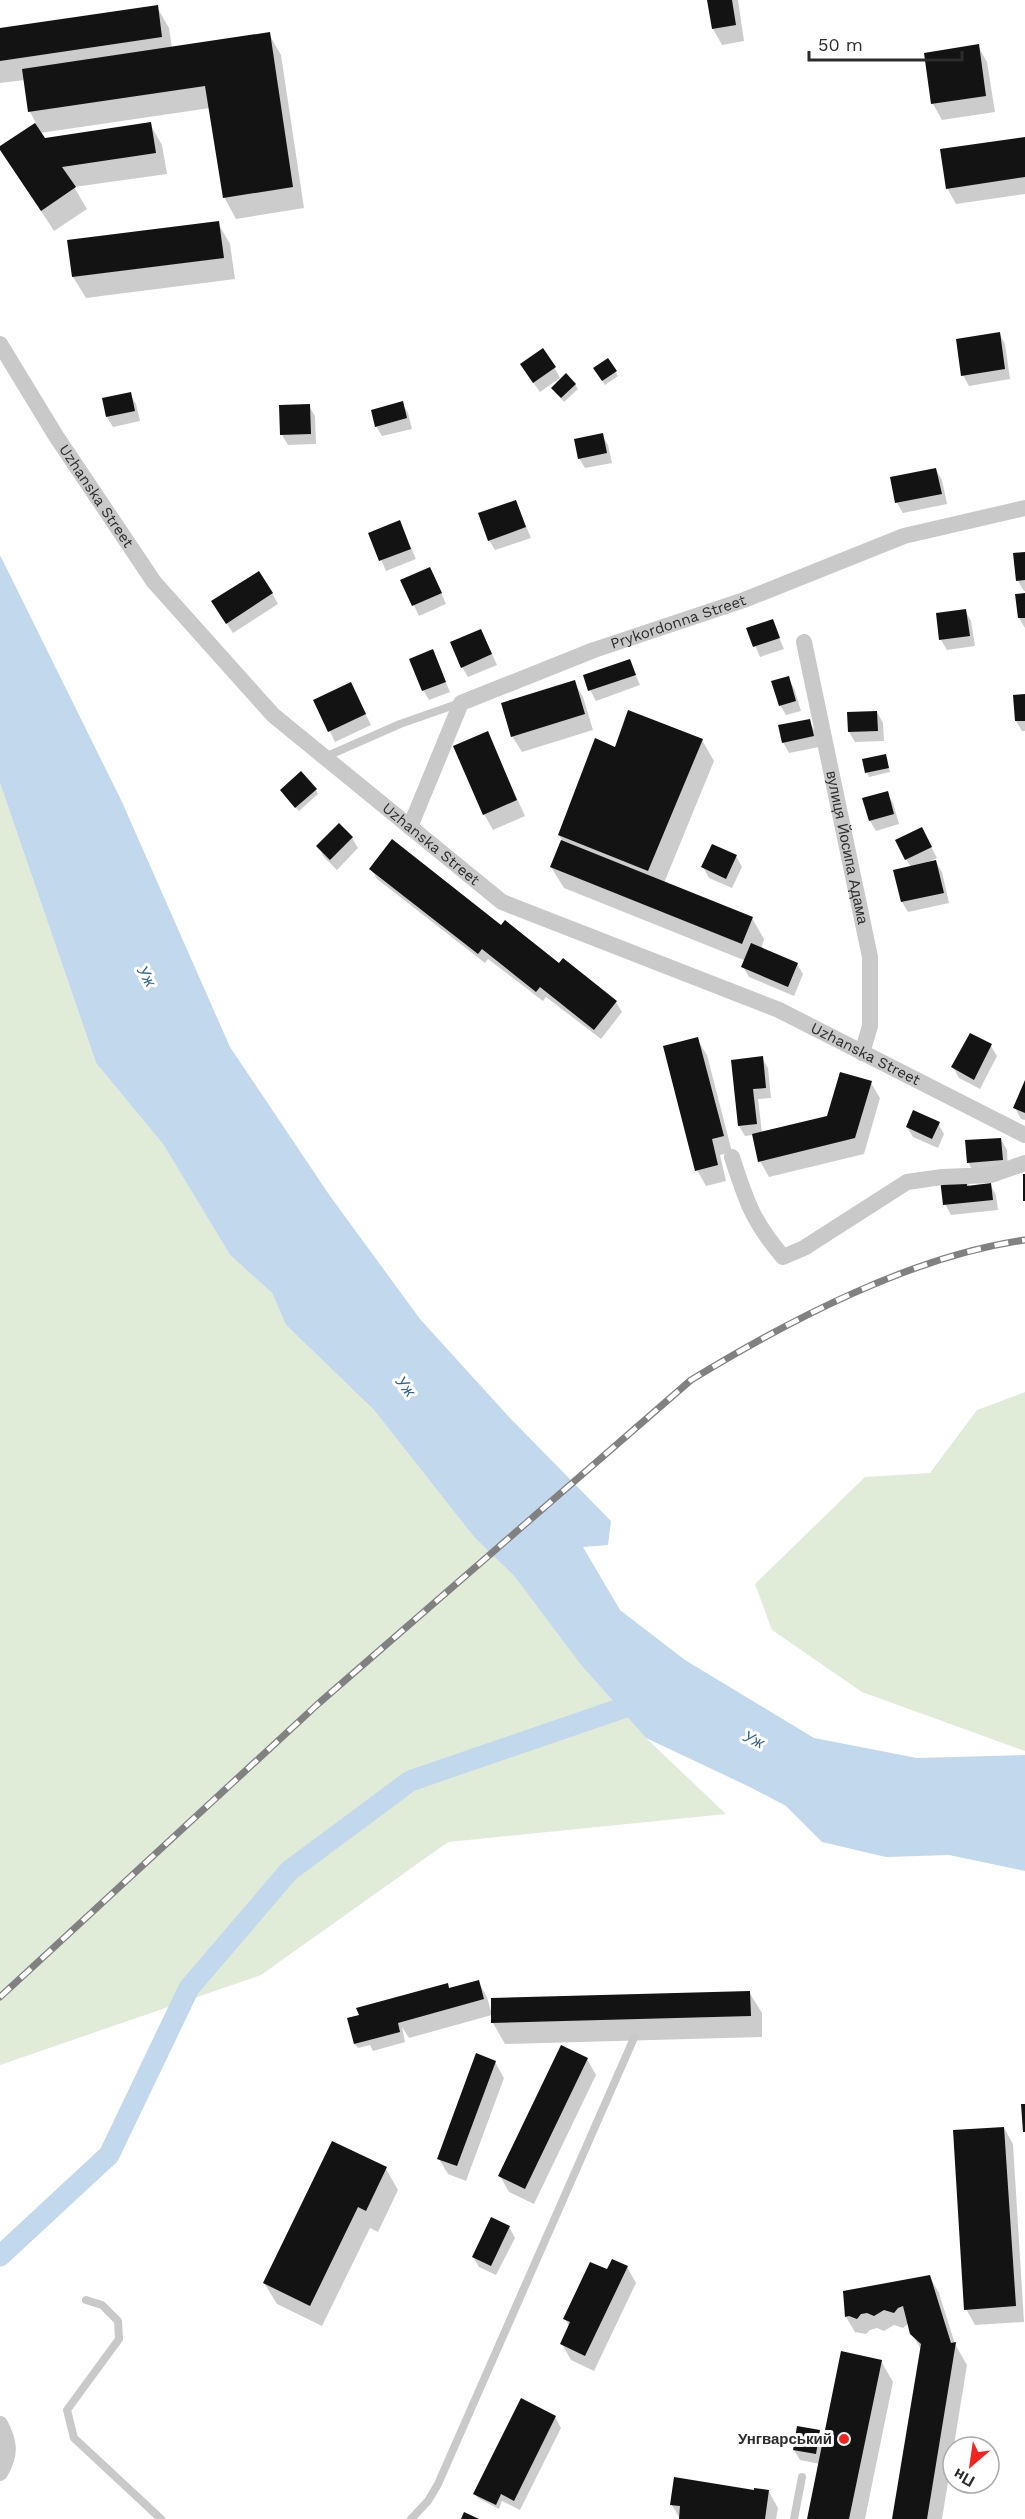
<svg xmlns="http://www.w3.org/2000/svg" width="1025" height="2519" font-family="'Work Sans',sans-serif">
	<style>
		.green { fill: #e0ebd8 }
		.water { fill: #c2d8ed }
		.shadow { fill: #0003 }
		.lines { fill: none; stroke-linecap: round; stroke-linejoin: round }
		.canal { stroke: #c2d8ed; stroke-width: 21 }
		.building { fill: #131313 }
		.service { stroke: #c9c9c9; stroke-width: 8 }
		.minor { stroke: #c9c9c9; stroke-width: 16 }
		.rail-casing { stroke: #818181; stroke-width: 7 }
		.rail { stroke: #fff; stroke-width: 4.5; stroke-dasharray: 14; stroke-linecap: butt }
		.poi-dot { fill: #f12520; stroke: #fff; stroke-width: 2 }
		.labels { text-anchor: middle; stroke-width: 6; stroke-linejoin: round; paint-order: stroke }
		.street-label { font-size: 15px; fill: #2c2c2c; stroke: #fff }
		.poi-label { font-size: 15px; font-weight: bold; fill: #2c2c2c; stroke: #fff; text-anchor: end }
		.water-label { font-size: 16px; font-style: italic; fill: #356592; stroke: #fff }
	</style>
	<rect width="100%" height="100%" fill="#fff"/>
	<!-- green -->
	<path class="green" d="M 0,783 L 96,1063 L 163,1144 L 230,1255 L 272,1293 L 286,1325 L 374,1410 L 474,1537 L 515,1577 L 581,1665 L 646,1738 L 726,1814 L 448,1842 L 261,1975 L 0,2065 Z
		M 1025,1392 L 1025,1751 L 862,1692 L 772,1630 L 755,1584 L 865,1477 L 930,1473 L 977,1410 Z"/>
	<!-- water -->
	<path class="water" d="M 0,555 L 122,802 L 230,1047 L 330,1196 L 420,1319 L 509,1417 L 611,1521 L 608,1545 L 583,1547 L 620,1610 L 685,1660 L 814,1738 L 917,1758 L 1025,1755 L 1025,1871 L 949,1855 L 886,1857 L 822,1842 L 786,1806 L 750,1787 L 646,1738 L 581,1665 L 515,1577 L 474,1537 L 374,1410 L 286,1325 L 272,1293 L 230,1255 L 163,1144 L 96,1063 L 0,783 Z"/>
	<!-- shadow -->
	<path class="shadow" d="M 708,0 L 738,0 L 744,41 L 722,45 L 713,29 Z
		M 157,7 L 169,28 L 172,48 L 269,34 L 281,55 L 304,208 L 236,219 L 224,197 L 210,108 L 40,133 L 44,140 L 150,124 L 162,145 L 167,174 L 74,187 L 87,209 L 54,231 L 0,148 L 36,123 L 30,112 L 25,80 L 0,83 L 0,29 Z
		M 978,46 L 987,62 L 995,112 L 942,120 L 933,104 Z
		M 1025,139 L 1025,194 L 956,204 L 947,188 Z
		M 218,223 L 230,244 L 235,279 L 86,298 L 73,277 L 69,241 Z
		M 999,333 L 1005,344 L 1010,379 L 969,386 L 963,375 Z
		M 608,360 L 618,376 L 605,385 L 595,368 Z
		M 554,367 L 560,378 L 540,392 L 528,375 Z
		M 575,384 L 578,389 L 564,402 L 553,389 Z
		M 130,394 L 136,404 L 140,421 L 113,427 L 107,417 Z
		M 402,403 L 408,413 L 412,429 L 382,436 L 376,426 Z
		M 309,406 L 315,416 L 316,444 L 288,445 L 282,435 Z
		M 602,435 L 608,445 L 612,463 L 585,468 L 579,458 Z
		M 936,470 L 942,480 L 947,504 L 903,513 L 897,503 L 892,478 Z
		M 516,502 L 531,538 L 495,550 L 489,540 Z
		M 400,522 L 416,559 L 386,571 L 381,560 Z
		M 1025,553 L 1025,591 L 1024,591 L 1018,581 L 1015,554 Z
		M 435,579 L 446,604 L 419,616 L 402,581 Z
		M 272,593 L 278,604 L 233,633 L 219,612 Z
		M 1025,595 L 1025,628 L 1019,618 Z
		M 965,610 L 971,621 L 975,646 L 947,650 L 941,640 L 937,614 Z
		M 772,621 L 784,649 L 760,657 L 748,629 Z
		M 486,641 L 497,665 L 468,677 L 462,667 Z
		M 432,651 L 450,692 L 429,700 L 423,690 Z
		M 629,660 L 640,685 L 596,701 L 590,690 Z
		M 788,678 L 794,688 L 801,711 L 786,715 L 780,705 Z
		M 574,682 L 583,697 L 593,730 L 522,752 L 512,736 Z
		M 356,694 L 371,725 L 335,742 L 315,700 Z
		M 1025,695 L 1025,731 L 1022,731 L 1016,721 Z
		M 877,712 L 883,723 L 884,741 L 855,742 L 849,732 Z
		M 809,721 L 815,731 L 819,747 L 789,753 L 783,742 Z
		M 487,733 L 525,816 L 493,830 L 484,814 Z
		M 702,740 L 714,761 L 664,883 L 752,918 L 764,939 L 761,949 L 797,964 L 803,974 L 794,996 L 749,977 L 743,967 L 746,961 L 564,888 L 551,867 L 562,840 L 559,835 L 615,749 Z
		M 885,755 L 890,772 L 869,777 L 867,772 Z
		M 316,790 L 318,794 L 299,811 L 284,795 Z
		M 887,793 L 893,803 L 899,824 L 876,831 L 870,821 Z
		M 339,825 L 352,838 L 358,848 L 337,870 L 324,857 L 318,846 Z
		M 927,839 L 937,858 L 928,862 L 936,862 L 942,872 L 949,903 L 908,912 L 902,902 L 895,871 L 911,867 L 906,859 Z
		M 736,856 L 742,867 L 732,888 L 709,878 L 703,867 Z
		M 371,869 L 501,927 L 616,1002 L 622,1012 L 601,1039 L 546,997 L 543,1001 L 488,959 L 485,963 L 377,879 Z
		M 971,1035 L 991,1046 L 997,1056 L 980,1089 L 959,1078 L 953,1067 Z
		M 697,1039 L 707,1055 L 732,1152 L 720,1155 L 726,1181 L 706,1186 L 697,1170 Z
		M 762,1058 L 768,1068 L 771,1098 L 758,1099 L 762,1133 L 829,1117 L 871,1083 L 880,1098 L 864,1154 L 769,1177 L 760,1161 L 753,1135 L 745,1136 L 739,1126 Z
		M 1025,1084 L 1025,1120 L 1021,1119 L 1015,1108 Z
		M 938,1123 L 944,1134 L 938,1148 L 913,1137 L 907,1127 Z
		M 1001,1139 L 1007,1150 L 1008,1170 L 974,1173 L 968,1162 Z
		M 965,1178 L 970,1187 L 990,1184 L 996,1195 L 998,1210 L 951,1215 L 945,1204 Z
		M 478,1981 L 487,1997 L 491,2011 L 749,1992 L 762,2013 L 762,2037 L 505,2044 L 493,2023 L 492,2015 L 409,2038 L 402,2027 L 405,2042 L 373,2051 L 370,2045 L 358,2048 L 355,2044 L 449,1989 Z
		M 587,2059 L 596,2075 L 534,2204 L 509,2192 L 500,2176 Z
		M 495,2062 L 504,2078 L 466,2181 L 448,2174 L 439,2159 Z
		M 1004,2128 L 1013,2144 L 1024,2322 L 975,2325 L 966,2309 Z
		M 386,2169 L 398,2190 L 378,2232 L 370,2228 L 322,2326 L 277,2304 L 264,2283 Z
		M 509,2227 L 515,2238 L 496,2275 L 479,2267 L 473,2257 Z
		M 627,2267 L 636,2283 L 594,2371 L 571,2360 L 562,2344 L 570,2327 L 565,2319 L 607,2271 Z
		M 930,2277 L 939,2293 L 955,2344 L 967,2365 L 942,2519 L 893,2519 L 922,2351 L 912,2334 L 909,2323 L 903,2328 L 894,2325 L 884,2331 L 877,2328 L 870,2330 L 866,2334 L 855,2332 L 846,2317 Z
		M 881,2361 L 893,2382 L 865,2519 L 809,2519 L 820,2464 L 800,2460 L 794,2450 L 819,2432 L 824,2441 Z
		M 555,2417 L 561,2428 L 520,2510 L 502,2501 L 499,2509 L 478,2498 L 475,2494 Z
		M 755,2492 L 769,2492 L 778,2508 L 776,2519 L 680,2519 L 672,2505 Z"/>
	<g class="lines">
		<!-- canal -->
		<path class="canal" d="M 0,2256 L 109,2155 L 189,1988 L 289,1871 L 410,1781 L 646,1700"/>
	</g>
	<!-- building -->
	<path class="building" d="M 707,0 L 732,0 L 736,25 L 712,29 Z
		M 158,5 L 162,37 L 0,61 L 0,28 Z
		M 270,32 L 293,187 L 223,198 L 205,86 L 28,112 L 22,69 Z
		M 979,44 L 986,96 L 931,104 L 924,53 Z
		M 151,122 L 156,153 L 62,167 L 76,187 L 41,211 L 0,150 L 0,146 L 35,123 L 45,138 Z
		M 1025,137 L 1025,177 L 946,189 L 940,149 Z
		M 219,221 L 224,258 L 72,277 L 67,240 Z
		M 1000,332 L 1005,369 L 961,376 L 956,339 Z
		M 543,348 L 556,367 L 533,383 L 520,364 Z
		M 608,358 L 617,371 L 602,381 L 593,368 Z
		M 566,373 L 576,384 L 561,398 L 551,388 Z
		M 131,392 L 135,411 L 106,417 L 102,398 Z
		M 403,401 L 407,418 L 375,427 L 371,410 Z
		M 310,404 L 311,434 L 280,435 L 279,405 Z
		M 603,433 L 607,453 L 578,459 L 574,439 Z
		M 936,468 L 942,494 L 895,503 L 890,477 Z
		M 516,500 L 526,527 L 488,541 L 478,513 Z
		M 400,520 L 411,549 L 379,561 L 368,533 Z
		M 1025,552 L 1025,580 L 1016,581 L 1013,553 Z
		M 430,567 L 442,593 L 412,606 L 400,580 Z
		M 259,571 L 273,593 L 226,624 L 211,601 Z
		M 1025,593 L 1025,618 L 1018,618 L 1015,594 Z
		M 966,609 L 970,636 L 939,640 L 936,613 Z
		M 773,619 L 780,638 L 753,647 L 746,628 Z
		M 481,629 L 492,654 L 461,668 L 450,642 Z
		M 433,649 L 446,682 L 422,691 L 409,659 Z
		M 630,659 L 636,675 L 588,691 L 583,675 Z
		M 789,676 L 796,701 L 779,706 L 771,681 Z
		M 575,680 L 585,714 L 511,737 L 501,703 Z
		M 351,682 L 366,714 L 328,732 L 313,700 Z
		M 1025,694 L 1025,721 L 1015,721 L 1013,695 Z
		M 628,710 L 703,739 L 648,871 L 558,835 L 595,738 L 615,747 Z
		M 877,711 L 878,731 L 848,732 L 847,712 Z
		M 810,719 L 814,736 L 782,743 L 778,725 Z
		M 488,731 L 517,800 L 483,815 L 453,746 Z
		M 886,754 L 889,768 L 865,773 L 862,759 Z
		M 301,771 L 317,789 L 295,808 L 280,790 Z
		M 888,791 L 894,814 L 869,821 L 862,798 Z
		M 339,823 L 353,837 L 330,860 L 316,846 Z
		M 922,827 L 932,847 L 905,860 L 895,840 Z
		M 392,839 L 501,925 L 505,920 L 559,963 L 563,958 L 617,1001 L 594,1030 L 540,987 L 536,992 L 482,949 L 478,954 L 369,869 Z
		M 561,840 L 753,917 L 742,944 L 550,867 Z
		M 712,844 L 737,855 L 726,879 L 701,867 Z
		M 936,860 L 944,893 L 901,902 L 893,870 Z
		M 751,943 L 798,963 L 788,987 L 741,967 Z
		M 970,1033 L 992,1044 L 974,1080 L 951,1067 Z
		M 698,1037 L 724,1136 L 712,1139 L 718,1165 L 695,1171 L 663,1046 Z
		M 763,1056 L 766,1088 L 753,1089 L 757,1124 L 738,1126 L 731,1060 Z
		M 840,1072 L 872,1081 L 855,1138 L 758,1162 L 752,1134 L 827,1116 Z
		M 1025,1080 L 1025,1113 L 1013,1108 Z
		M 913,1110 L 940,1122 L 932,1139 L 906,1127 Z
		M 1001,1138 L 1003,1160 L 967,1163 L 965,1140 Z
		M 1023,1174 L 1025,1174 L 1025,1201 L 1023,1201 Z
		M 966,1176 L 967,1186 L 991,1183 L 993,1200 L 943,1205 L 940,1179 Z
		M 479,1980 L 484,1999 L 398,2023 L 400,2032 L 354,2044 L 347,2018 L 359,2015 L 356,2008 L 448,1983 L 449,1988 Z
		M 750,1991 L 751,2016 L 491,2023 L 491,1998 Z
		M 561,2045 L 588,2058 L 525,2189 L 498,2176 Z
		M 476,2053 L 496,2061 L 457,2166 L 437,2159 Z
		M 1021,2104 L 1025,2104 L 1025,2132 L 1023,2132 Z
		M 1004,2127 L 1016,2306 L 964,2310 L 953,2130 Z
		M 332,2141 L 387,2167 L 366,2211 L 358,2207 L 310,2306 L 263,2283 Z
		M 491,2217 L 510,2226 L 491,2266 L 472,2257 Z
		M 612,2259 L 628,2266 L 585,2356 L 560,2344 L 570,2322 L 563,2319 L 590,2262 L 607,2269 Z
		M 930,2275 L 951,2343 L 956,2342 L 927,2519 L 892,2519 L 921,2344 L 910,2334 L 903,2306 L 898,2308 L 894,2313 L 884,2310 L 874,2316 L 867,2313 L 861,2314 L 857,2319 L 849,2316 L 845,2317 L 843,2291 Z
		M 841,2351 L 882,2360 L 849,2519 L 807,2519 Z
		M 521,2398 L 556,2416 L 514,2501 L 501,2494 L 496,2505 L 473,2494 Z
		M 797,2426 L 820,2430 L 816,2454 L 793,2450 Z
		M 674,2477 L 754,2490 L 754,2488 L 769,2490 L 765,2519 L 679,2519 L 680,2506 L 670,2505 Z
		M 464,2512 L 479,2519 L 461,2519 Z"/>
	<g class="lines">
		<!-- service -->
		<path class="service" d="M 325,757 L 400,724 L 460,703
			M 86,2300 L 102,2305 L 118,2321 L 119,2339 L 67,2410 L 74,2438 L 161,2519
			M 411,2519 L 428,2501 L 438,2484 L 634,2038
			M 794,2519 L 802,2477"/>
		<!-- minor -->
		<g class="minor">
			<path id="s1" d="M 0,344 L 56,436 L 154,582 L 273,715 L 502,902 L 779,1010 L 1025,1135"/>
			<path id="s2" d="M 804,642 L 870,957 L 870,1026 L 862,1053"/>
			<path id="s3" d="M 410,827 L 461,703 L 594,650 L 744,600 L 904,536 L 1025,508"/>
			<path d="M 732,1157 C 746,1201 753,1222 783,1257 L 804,1248 L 907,1182 L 942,1177 L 991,1175 L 1025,1163"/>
			<path d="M 0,2424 C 10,2443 11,2454 0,2473"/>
		</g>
		<defs>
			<path id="rail" d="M 0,1997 L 319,1703 L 691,1380 C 788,1321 911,1256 1025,1240"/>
		</defs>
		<!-- rail casing -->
		<use href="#rail" class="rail-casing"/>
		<!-- rail -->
		<use href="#rail" class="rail"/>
	</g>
	<!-- markers -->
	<circle class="poi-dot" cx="844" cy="2439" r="6"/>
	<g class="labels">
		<!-- street labels -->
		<g class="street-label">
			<text dy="5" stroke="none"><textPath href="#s1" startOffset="180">Uzhanska Street</textPath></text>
			<text dy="5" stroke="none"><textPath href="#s3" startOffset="366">Prykordonna Street</textPath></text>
			<text dy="5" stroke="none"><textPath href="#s1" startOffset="666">Uzhanska Street</textPath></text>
			<text dy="5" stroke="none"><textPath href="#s2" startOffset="210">вулиця Йосипа Адама</textPath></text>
			<text dy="5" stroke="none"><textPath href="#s1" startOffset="1152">Uzhanska Street</textPath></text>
		</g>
		<!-- poi labels -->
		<g class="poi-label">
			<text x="832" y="2444">Унгварський</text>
		</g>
		<!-- water labels -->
		<g class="water-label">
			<text transform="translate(147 976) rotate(59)" y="6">Уж</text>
			<text transform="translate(406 1386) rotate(51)" y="6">Уж</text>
			<text transform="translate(754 1739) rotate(25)" y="6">Уж</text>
		</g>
	</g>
	<!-- north arrow -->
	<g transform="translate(971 2465) rotate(209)"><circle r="28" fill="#ffffff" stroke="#ababab" stroke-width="1.5"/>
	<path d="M0-4.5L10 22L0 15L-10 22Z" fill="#f12520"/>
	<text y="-9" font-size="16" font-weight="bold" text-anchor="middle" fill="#2c2c2c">Пн</text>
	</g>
	<!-- scale -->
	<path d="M809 51v9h153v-9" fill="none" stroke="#2c2c2c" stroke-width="3"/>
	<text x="818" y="51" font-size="18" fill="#2c2c2c" stroke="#ffffff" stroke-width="4.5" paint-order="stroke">50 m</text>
</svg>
